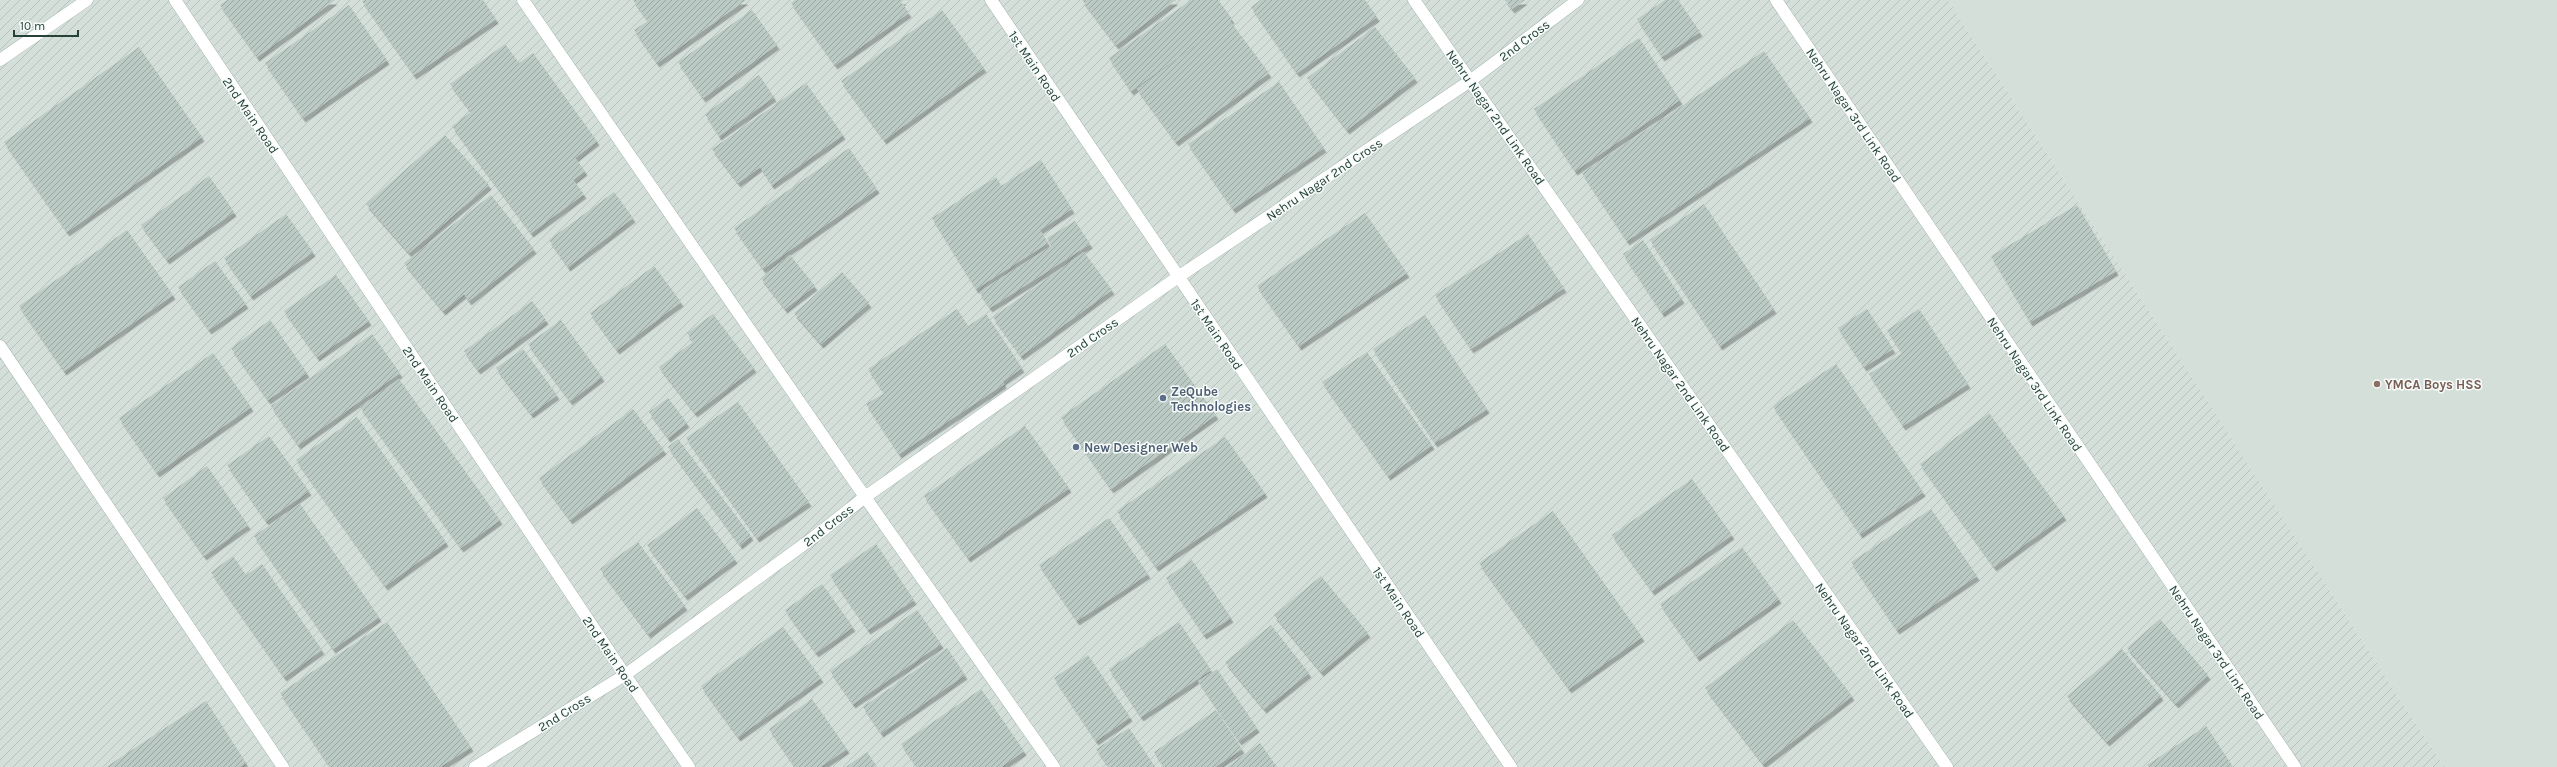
<svg xmlns="http://www.w3.org/2000/svg" width="2557" height="767" font-family="Karla,sans-serif">
	<style>
		.built { fill: #d4dfda }
		.industrial { fill: url(#industrial-furrows) }
		.building { fill: url(#building-hatch); filter: url(#shadow) }
		.lines { fill: none; stroke-linecap: round; stroke-linejoin: round }
		.minor-casing { stroke: #a8b8b2; stroke-width: 13 }
		.minor { stroke: #fff; stroke-width: 12 }
		.education-dot { fill: #8d6e63; stroke: #f7fbf9; stroke-width: 1.5 }
		.service-dot { fill: #5c6f8a; stroke: #f7fbf9; stroke-width: 1.5 }
		.labels { text-anchor: middle; stroke-width: 3; stroke-linejoin: round; paint-order: stroke }
		.street-label { font-size: 13px; fill: #24423a; stroke: #f7fbf9 }
		.education-label { font-size: 13px; font-weight: bold; fill: #785e54; stroke: #f7fbf9; text-anchor: start }
		.service-label { font-size: 13px; font-weight: bold; fill: #4e5e75; stroke: #f7fbf9; text-anchor: start }
	</style>
	<defs>
		<pattern id="industrial-furrows" width="10" height="10" patternUnits="userSpaceOnUse"><rect width="10" height="10" fill="#d4dfda"/><path d="M-1 1l2-2M0 10L10 0M9 11l2-2" fill="none" stroke="#b6c1bc"/></pattern>
		<pattern id="building-hatch" width="6" height="6" patternUnits="userSpaceOnUse"><rect width="6" height="6" fill="#bbcac4"/><path d="M-1 1l2-2M0 6l6-6M5 7l2-2" fill="none" stroke="#98a6a0"/></pattern>
		<filter id="shadow"><feDropShadow dx="2.5" dy="4.5" stdDeviation="0" flood-color="#0004"/></filter>
	</defs>
	<rect width="100%" height="100%" fill="#e6efeb"/>
	<!-- built -->
	<path class="built" d="M 1948,0 L 2557,0 L 2557,767 L 2444,767 Z"/>
	<!-- industrial -->
	<path class="industrial" d="M 0,0 L 1948,0 L 2444,767 L 0,767 Z"/>
	<!-- building -->
	<path class="building" d="M 227,0 L 335,0 L 257,57 L 220,5 Z
		M 364,0 L 483,0 L 496,19 L 414,75 L 362,1 Z
		M 633,0 L 746,0 L 657,63 L 634,30 L 648,21 Z
		M 795,0 L 904,0 L 901,2 L 909,13 L 835,65 L 791,3 Z
		M 1082,0 L 1176,0 L 1116,45 Z
		M 1191,0 L 1218,0 L 1232,19 L 1230,21 L 1269,73 L 1176,142 L 1137,89 L 1207,37 L 1131,91 L 1109,58 Z
		M 1261,0 L 1365,0 L 1377,17 L 1297,73 L 1251,7 Z
		M 1505,0 L 1525,0 L 1512,9 Z
		M 1665,0 L 1678,0 L 1700,32 L 1662,57 L 1637,19 Z
		M 349,5 L 387,60 L 303,118 L 265,63 Z
		M 752,10 L 777,45 L 703,98 L 678,62 Z
		M 942,10 L 984,68 L 884,140 L 841,81 Z
		M 1375,27 L 1415,78 L 1347,130 L 1307,78 Z
		M 1639,38 L 1680,100 L 1575,171 L 1534,109 Z
		M 505,44 L 519,63 L 533,53 L 597,141 L 575,158 L 585,171 L 573,180 L 584,194 L 531,233 L 452,126 L 471,112 L 450,84 Z
		M 139,47 L 202,137 L 67,232 L 4,142 Z
		M 1764,51 L 1810,118 L 1627,241 L 1582,173 Z
		M 759,75 L 774,97 L 719,136 L 705,114 Z
		M 1279,82 L 1324,148 L 1233,209 L 1188,144 Z
		M 806,83 L 843,135 L 772,185 L 760,167 L 738,183 L 712,149 Z
		M 445,135 L 489,185 L 409,253 L 366,204 Z
		M 849,148 L 877,189 L 763,269 L 734,228 Z
		M 1041,160 L 1072,209 L 1040,230 L 1048,243 L 976,289 L 932,218 L 996,177 L 1001,186 Z
		M 209,176 L 234,212 L 167,260 L 141,225 Z
		M 614,192 L 633,218 L 568,267 L 549,240 Z
		M 491,195 L 534,249 L 469,301 L 464,294 L 443,311 L 404,263 Z
		M 1704,204 L 1774,309 L 1720,346 L 1650,240 Z
		M 2077,205 L 2116,271 L 2030,322 L 1991,256 Z
		M 1365,213 L 1407,273 L 1299,346 L 1257,286 Z
		M 286,214 L 313,252 L 251,296 L 224,258 Z
		M 1075,221 L 1090,244 L 990,308 L 979,292 L 1051,246 L 1047,238 Z
		M 127,230 L 173,295 L 64,371 L 19,306 Z
		M 1528,234 L 1564,288 L 1471,349 L 1435,295 Z
		M 1643,240 L 1682,299 L 1662,313 L 1623,254 Z
		M 1084,252 L 1112,290 L 1021,356 L 993,317 Z
		M 790,255 L 815,286 L 785,309 L 761,278 Z
		M 215,261 L 246,304 L 209,330 L 178,287 Z
		M 654,266 L 681,302 L 617,350 L 590,313 Z
		M 842,272 L 869,303 L 821,344 L 794,313 Z
		M 336,275 L 369,321 L 317,357 L 284,311 Z
		M 532,301 L 546,320 L 478,370 L 464,351 Z
		M 957,309 L 968,326 L 986,314 L 1022,368 L 1003,381 L 1004,384 L 899,454 L 866,404 L 884,393 L 868,369 Z
		M 1867,309 L 1893,349 L 1864,367 L 1838,328 Z
		M 1919,309 L 1968,384 L 1903,426 L 1869,374 L 1902,353 L 1887,330 Z
		M 713,314 L 754,368 L 695,413 L 659,367 L 693,342 L 687,333 Z
		M 1425,315 L 1487,409 L 1435,443 L 1373,349 Z
		M 270,320 L 307,373 L 268,400 L 231,348 Z
		M 561,320 L 602,377 L 570,401 L 528,344 Z
		M 372,334 L 400,373 L 298,445 L 271,406 Z
		M 1165,344 L 1216,415 L 1111,489 L 1061,417 Z
		M 523,349 L 557,395 L 531,414 L 496,368 Z
		M 1367,352 L 1432,445 L 1388,476 L 1322,382 Z
		M 213,353 L 251,407 L 157,473 L 119,418 Z
		M 1836,364 L 1923,492 L 1860,534 L 1773,406 Z
		M 399,379 L 500,520 L 461,548 L 360,407 Z
		M 668,398 L 687,423 L 668,438 L 649,412 Z
		M 738,402 L 809,502 L 757,538 L 686,438 Z
		M 633,409 L 664,450 L 570,520 L 539,478 Z
		M 1989,413 L 2064,516 L 1994,567 L 1920,464 Z
		M 357,417 L 446,542 L 385,586 L 296,460 Z
		M 1025,426 L 1069,488 L 968,558 L 924,496 Z
		M 269,436 L 309,491 L 266,521 L 227,465 Z
		M 1225,437 L 1265,493 L 1156,567 L 1117,511 Z
		M 678,439 L 751,536 L 740,545 L 668,447 Z
		M 207,466 L 248,525 L 204,556 L 163,498 Z
		M 1692,479 L 1732,535 L 1652,591 L 1612,535 Z
		M 300,504 L 379,617 L 333,649 L 254,536 Z
		M 697,508 L 735,559 L 685,596 L 647,545 Z
		M 1931,509 L 1977,576 L 1897,630 L 1851,562 Z
		M 1553,511 L 1642,637 L 1569,689 L 1479,563 Z
		M 1109,518 L 1148,574 L 1077,621 L 1039,565 Z
		M 638,542 L 685,606 L 648,634 L 600,569 Z
		M 876,544 L 914,600 L 868,630 L 830,575 Z
		M 1742,547 L 1779,599 L 1697,657 L 1660,604 Z
		M 233,556 L 246,575 L 262,564 L 322,650 L 284,677 L 211,572 Z
		M 1192,560 L 1231,618 L 1204,635 L 1166,578 Z
		M 1321,576 L 1368,633 L 1321,672 L 1274,615 Z
		M 822,584 L 853,627 L 816,653 L 785,610 Z
		M 917,610 L 941,644 L 853,704 L 830,671 Z
		M 2160,619 L 2208,675 L 2176,704 L 2127,648 Z
		M 1793,620 L 1852,696 L 1763,764 L 1705,688 Z
		M 387,622 L 471,747 L 440,767 L 330,767 L 280,693 Z
		M 1179,622 L 1211,670 L 1141,717 L 1109,669 Z
		M 1271,625 L 1309,673 L 1264,709 L 1225,662 Z
		M 783,627 L 821,678 L 738,737 L 701,686 Z
		M 947,648 L 965,675 L 881,733 L 863,707 Z
		M 2122,649 L 2161,696 L 2107,742 L 2067,696 Z
		M 1088,655 L 1130,717 L 1096,741 L 1054,678 Z
		M 1217,669 L 1257,728 L 1239,741 L 1198,681 Z
		M 981,689 L 1024,751 L 1001,767 L 917,767 L 901,744 Z
		M 812,699 L 847,749 L 820,767 L 795,767 L 769,729 Z
		M 206,701 L 246,763 L 239,767 L 106,767 Z
		M 1216,710 L 1242,749 L 1215,767 L 1164,767 L 1154,752 Z
		M 2206,726 L 2233,767 L 2149,767 L 2147,765 Z
		M 1129,728 L 1155,767 L 1109,767 L 1096,749 Z
		M 1260,743 L 1277,767 L 1227,767 Z
		M 867,752 L 877,767 L 846,767 Z"/>
	<g class="lines">
		<defs>
			<path id="minor" d="M 175,0 L 625,675 L 689,767
				M 523,0 L 865,497 L 1054,767
				M 991,0 L 1511,767
				M 1414,0 L 1947,767
				M 1776,0 L 2295,767
				M 0,60 L 87,0
				M 0,346 L 283,767
				M 475,767 L 625,675 L 814,537 L 865,497 L 1178,277 L 1470,81 L 1578,0"/>
		</defs>
		<!-- minor casing -->
		<use href="#minor" class="minor-casing"/>
		<!-- minor -->
		<use href="#minor" class="minor"/>
	</g>
	<!-- markers -->
	<circle class="education-dot" cx="2377" cy="384" r="4"/>
	<g class="service-dot">
		<circle cx="1163" cy="398" r="4"/>
		<circle cx="1076" cy="447" r="4"/>
	</g>
	<g class="labels">
		<!-- street labels -->
		<g class="street-label">
			<text transform="translate(1524 40) rotate(-37)" y="5">2nd Cross</text>
			<text transform="translate(1035 66) rotate(56)" y="5">1st Main Road</text>
			<text transform="translate(251 115) rotate(56)" y="5">2nd Main Road</text>
			<text transform="translate(1854 115) rotate(56)" y="5">Nehru Nagar 3rd Link Road</text>
			<text transform="translate(1496 117) rotate(55)" y="5">Nehru Nagar 2nd Link Road</text>
			<text transform="translate(1324 179) rotate(-34)" y="5">Nehru Nagar 2nd Cross</text>
			<text transform="translate(1217 334) rotate(56)" y="5">1st Main Road</text>
			<text transform="translate(1092 337) rotate(-35)" y="5">2nd Cross</text>
			<text transform="translate(431 384) rotate(56)" y="5">2nd Main Road</text>
			<text transform="translate(1681 384) rotate(55)" y="5">Nehru Nagar 2nd Link Road</text>
			<text transform="translate(2035 384) rotate(56)" y="5">Nehru Nagar 3rd Link Road</text>
			<text transform="translate(828 525) rotate(-38)" y="5">2nd Cross</text>
			<text transform="translate(1399 602) rotate(56)" y="5">1st Main Road</text>
			<text transform="translate(1865 650) rotate(55)" y="5">Nehru Nagar 2nd Link Road</text>
			<text transform="translate(2217 652) rotate(56)" y="5">Nehru Nagar 3rd Link Road</text>
			<text transform="translate(611 654) rotate(56)" y="5">2nd Main Road</text>
			<text transform="translate(564 712) rotate(-32)" y="5">2nd Cross</text>
		</g>
		<!-- education labels -->
		<g class="education-label">
			<text x="2385" y="389">YMCA Boys HSS</text>
		</g>
		<!-- service labels -->
		<g class="service-label">
			<text x="1171" y="396">ZeQube<tspan x="1171" dy="15">Technologies</tspan></text>
			<text x="1084" y="452">New Designer Web</text>
		</g>
	</g>
	<!-- scale -->
	<path d="M14 30v6h64v-6" fill="none" stroke="#24423a" stroke-width="2"/>
	<text x="20" y="30" font-size="12" fill="#24423a" stroke="#f7fbf9" stroke-width="3" paint-order="stroke">10 m</text>
</svg>
